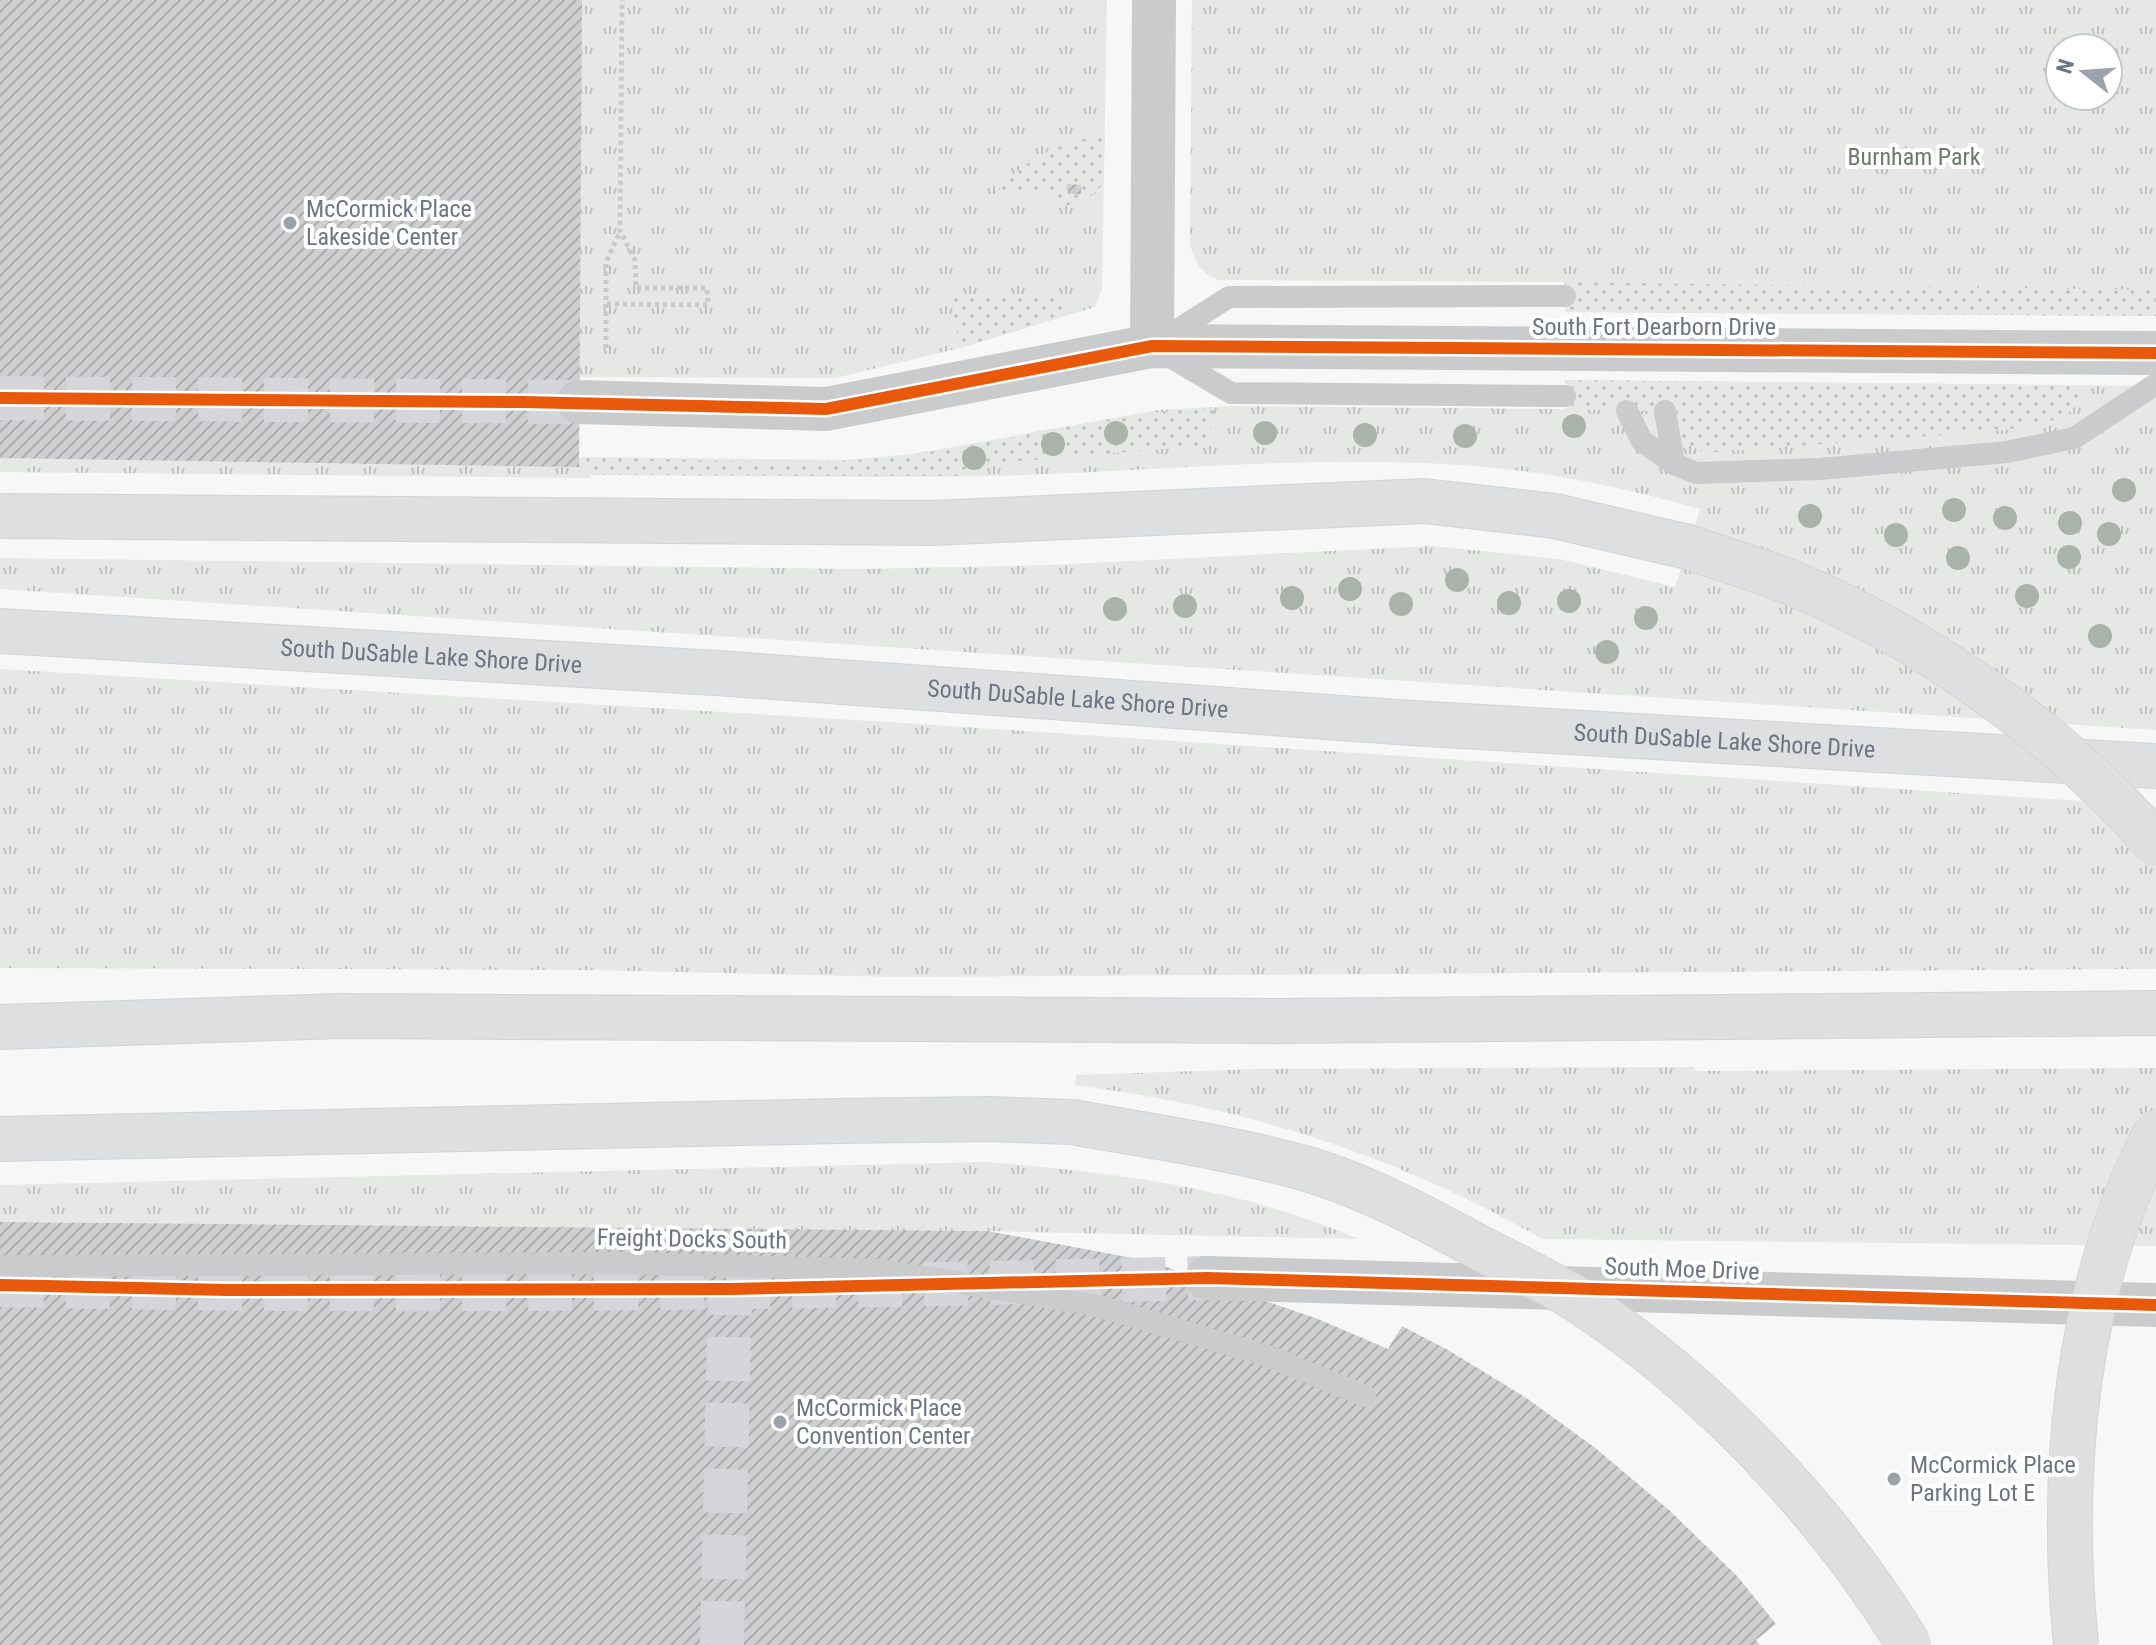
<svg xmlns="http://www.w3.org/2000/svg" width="2156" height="1645" font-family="'Roboto Condensed',sans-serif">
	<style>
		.grass { fill: url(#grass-tufts); fill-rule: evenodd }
		.garden { fill: url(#garden-dots) }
		.building { fill: url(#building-hatch) }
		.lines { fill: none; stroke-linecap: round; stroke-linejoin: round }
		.minor-tunnel { stroke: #d4d6da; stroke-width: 44; stroke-dasharray: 44 22; stroke-linecap: butt }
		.motorway-casing { stroke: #d3d4d4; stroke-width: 46 }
		.path { stroke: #c8c9ca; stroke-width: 5; stroke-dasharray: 4 4; stroke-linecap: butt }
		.service { stroke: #cacbcc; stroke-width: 22 }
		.minor { stroke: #cacbcc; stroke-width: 44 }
		.motorway { stroke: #dedfe0; stroke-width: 44 }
		.motorway-bridge-casing { stroke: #d3d4d4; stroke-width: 46; stroke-linecap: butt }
		.motorway-bridge { stroke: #dedfe0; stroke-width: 44 }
		.cycleway-casing { stroke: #fff; stroke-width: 17 }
		.cycleway { stroke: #e8590c; stroke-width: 12 }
		.tree { fill: #a9b3a9 }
		.poi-dot { fill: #9ca2ac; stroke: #fff; stroke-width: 3 }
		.labels { text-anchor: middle; stroke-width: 8; stroke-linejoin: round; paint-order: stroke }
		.park-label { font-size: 24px; fill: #6a7b69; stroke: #fff }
		.poi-label { font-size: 24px; fill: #6b7583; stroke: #fff; text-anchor: start }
		.street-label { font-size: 24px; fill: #6b7583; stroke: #fff }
	</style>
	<defs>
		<pattern id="grass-tufts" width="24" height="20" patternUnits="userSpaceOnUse" patternTransform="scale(2)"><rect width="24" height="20" fill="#e5e8e5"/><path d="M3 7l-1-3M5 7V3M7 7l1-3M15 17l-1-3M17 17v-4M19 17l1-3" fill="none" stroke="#bec1bf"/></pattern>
		<pattern id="garden-dots" width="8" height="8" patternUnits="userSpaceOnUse" patternTransform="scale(2)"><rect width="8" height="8" fill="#e5e8e5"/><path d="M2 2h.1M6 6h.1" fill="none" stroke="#bec1bf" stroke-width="1.8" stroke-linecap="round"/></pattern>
		<pattern id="building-hatch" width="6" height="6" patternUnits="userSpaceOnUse" patternTransform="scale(2)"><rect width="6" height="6" fill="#cecfd0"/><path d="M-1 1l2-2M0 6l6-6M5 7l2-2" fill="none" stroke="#abadae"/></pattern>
	</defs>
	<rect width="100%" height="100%" fill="#f7f7f7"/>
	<!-- grass -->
	<path class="grass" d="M 0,0 L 1107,0 L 1102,289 L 1095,307 L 960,348 L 835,378 L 580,377 L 579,457 L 844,460 L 913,454 L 1158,410 L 1232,406 L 1565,409 L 1565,380 L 2156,386 L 2156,730 L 0,589 L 0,558 L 861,569 L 1050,565 L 1432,546 L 1559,559 L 1675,587 L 1700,509 C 1626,488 1551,472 1474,466 C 1311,453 1147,473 984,476 C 853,479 722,475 591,475 L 590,478 L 0,472 Z
		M 1192,0 L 2156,0 L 2156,316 L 1565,312 L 1564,282 L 1219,280 C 1201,273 1194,262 1190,243 ZM 2060,48 L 2108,48 L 2108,96 L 2060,96 Z
		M 0,669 L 888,722 L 2156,806 L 2156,969 L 899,977 L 588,970 L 0,968 Z
		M 1694,1067 L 1696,1071 L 2156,1068 L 2156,1246 L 1542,1239 C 1394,1154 1244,1107 1075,1085 L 1076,1075 L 1258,1069 Z
		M 987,1162 C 1114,1173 1240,1187 1358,1239 L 987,1231 L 0,1222 L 0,1185 Z"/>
	<!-- garden -->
	<path class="garden" d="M 1105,135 L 1102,186 L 1082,204 L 1058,206 L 1057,194 L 996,194 C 1023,158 1062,141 1105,135 Z
		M 1565,282 L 2156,290 L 2156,316 L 1565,312 Z
		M 950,294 L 1065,294 L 1064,316 L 960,348 Z
		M 1565,380 L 2069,385 L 2080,395 L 2079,403 L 2064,416 L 2046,423 L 1999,431 L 1704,453 C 1683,442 1678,435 1675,412 L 1565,409 Z
		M 1214,408 L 1210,434 L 1199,446 L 984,464 L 959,476 L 591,475 L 591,468 L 579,467 L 579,457 C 685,458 810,469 914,454 C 1014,440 1112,412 1214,408 Z"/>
	<!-- building -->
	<path class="building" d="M 0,0 L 582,0 L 579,467 L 0,458 Z
		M 1067,184 L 1081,185 L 1081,194 L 1068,194 Z
		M 0,1222 L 987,1231 L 1149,1261 L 1318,1319 L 1388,1349 L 1402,1326 L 1448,1350 L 1525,1397 L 1594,1447 L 1669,1510 L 1737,1576 L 1776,1624 L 1756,1640 L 1760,1645 L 0,1645 Z"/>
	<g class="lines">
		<!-- minor-tunnel -->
		<path class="minor-tunnel" d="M 0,398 L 579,402
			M 0,1285 C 402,1294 804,1288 1207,1278
			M 722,1645 L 730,1289"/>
		<defs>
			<g id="motorway">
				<path d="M 0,516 L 932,523 L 1424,501 L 1555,516 L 1688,547"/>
				<path id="s1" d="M 0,631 L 717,673 L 1411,723 L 2156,766"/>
				<path d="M 0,1027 L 341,1016 L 1279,1021 L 2156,1013"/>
				<path d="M 0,1139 L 838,1121 L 990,1119 L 1072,1122"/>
			</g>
		</defs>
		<!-- motorway casing -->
		<use href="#motorway" class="motorway-casing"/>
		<!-- path -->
		<path class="path" d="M 607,304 L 708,305 L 707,288 L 636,288 L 635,260 L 620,231 L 622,0
			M 606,348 L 606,262 L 620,232"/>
		<!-- service -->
		<path class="service" d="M 1565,296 L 1229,297 L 1152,346 L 1231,393 L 1565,396
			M 1627,411 L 1642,441 L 1674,464 L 1696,473 L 1820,469 L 2007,452 L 2074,438 L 2156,384
			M 1665,411 L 1674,464
			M 0,1266 L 615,1263 L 884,1270 L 1098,1306 L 1268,1356 L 1365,1396"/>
		<!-- minor -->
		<path class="minor" d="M 1152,346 L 1154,0
			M 579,402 L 826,409 L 1152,346 L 2156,353
			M 1207,1278 L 2156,1305"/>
		<!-- motorway -->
		<use href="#motorway" class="motorway"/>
		<defs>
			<path id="motorway-bridge" d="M 1688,547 C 1722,559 1758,569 1792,583 C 1926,638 2061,735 2156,844
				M 1072,1122 C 1150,1136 1228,1147 1304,1168 C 1363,1185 1421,1216 1475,1245 C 1508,1263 1544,1279 1576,1299 C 1707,1384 1828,1512 1909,1645
				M 2076,1645 C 2059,1473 2075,1288 2156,1132"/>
		</defs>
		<!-- motorway-bridge casing -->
		<use href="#motorway-bridge" class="motorway-bridge-casing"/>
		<!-- motorway-bridge -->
		<use href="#motorway-bridge" class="motorway-bridge"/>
		<defs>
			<path id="cycleway" d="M 0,398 L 523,402 L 826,409 L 1152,346 L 2156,353
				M 0,1285 L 228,1290 L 730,1289 L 1207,1278 L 2156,1305"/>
		</defs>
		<!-- cycleway casing -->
		<use href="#cycleway" class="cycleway-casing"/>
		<!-- cycleway -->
		<use href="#cycleway" class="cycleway"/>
	</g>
	<!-- trees -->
	<g class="tree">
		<circle cx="1574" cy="426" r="12"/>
		<circle cx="1116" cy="433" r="12"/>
		<circle cx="1265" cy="433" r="12"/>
		<circle cx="1365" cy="435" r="12"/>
		<circle cx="1465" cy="436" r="12"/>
		<circle cx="1053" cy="444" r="12"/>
		<circle cx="974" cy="458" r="12"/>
		<circle cx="2124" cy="490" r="12"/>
		<circle cx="1954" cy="510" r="12"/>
		<circle cx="1810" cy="516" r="12"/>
		<circle cx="2005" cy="518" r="12"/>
		<circle cx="2070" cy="523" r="12"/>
		<circle cx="2109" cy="534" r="12"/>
		<circle cx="1896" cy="535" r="12"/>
		<circle cx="2069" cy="557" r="12"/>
		<circle cx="1958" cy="558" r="12"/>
		<circle cx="1457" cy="580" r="12"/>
		<circle cx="1350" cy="589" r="12"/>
		<circle cx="2027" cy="596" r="12"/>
		<circle cx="1292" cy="598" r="12"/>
		<circle cx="1569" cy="601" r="12"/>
		<circle cx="1509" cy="603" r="12"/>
		<circle cx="1401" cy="604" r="12"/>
		<circle cx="1185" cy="606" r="12"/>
		<circle cx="1115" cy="609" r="12"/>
		<circle cx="1646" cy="618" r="12"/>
		<circle cx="2100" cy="636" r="12"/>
		<circle cx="1607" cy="652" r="12"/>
	</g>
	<!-- markers -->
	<g class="poi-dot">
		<circle cx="290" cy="223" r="8"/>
		<circle cx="780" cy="1422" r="8"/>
		<circle cx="1894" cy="1479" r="8"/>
	</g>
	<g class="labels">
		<!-- park labels -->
		<g class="park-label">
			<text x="1914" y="165">Burnham Park</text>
		</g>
		<!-- poi labels -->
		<g class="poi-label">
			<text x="306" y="217">McCormick Place<tspan x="306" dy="28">Lakeside Center</tspan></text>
			<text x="796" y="1416">McCormick Place<tspan x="796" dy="28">Convention Center</tspan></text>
			<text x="1910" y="1473">McCormick Place<tspan x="1910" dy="28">Parking Lot E</tspan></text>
		</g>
		<!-- street labels -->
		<g class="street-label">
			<text x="1654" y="335">South Fort Dearborn Drive</text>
			<text dy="8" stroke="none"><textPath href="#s1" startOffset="432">South DuSable Lake Shore Drive</textPath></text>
			<text dy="8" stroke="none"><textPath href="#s1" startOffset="1080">South DuSable Lake Shore Drive</textPath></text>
			<text dy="8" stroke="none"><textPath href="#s1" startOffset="1728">South DuSable Lake Shore Drive</textPath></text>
			<text transform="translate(692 1239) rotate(1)" y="8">Freight Docks South</text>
			<text transform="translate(1682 1269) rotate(2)" y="8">South Moe Drive</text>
		</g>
	</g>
	<!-- north arrow -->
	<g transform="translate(2084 72) rotate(287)"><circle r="38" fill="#ffffff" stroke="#c4c8cd" stroke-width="2"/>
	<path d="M0-6L14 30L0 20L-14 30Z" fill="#9ca2ac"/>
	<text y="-12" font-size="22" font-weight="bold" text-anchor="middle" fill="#6b7583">N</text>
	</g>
</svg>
